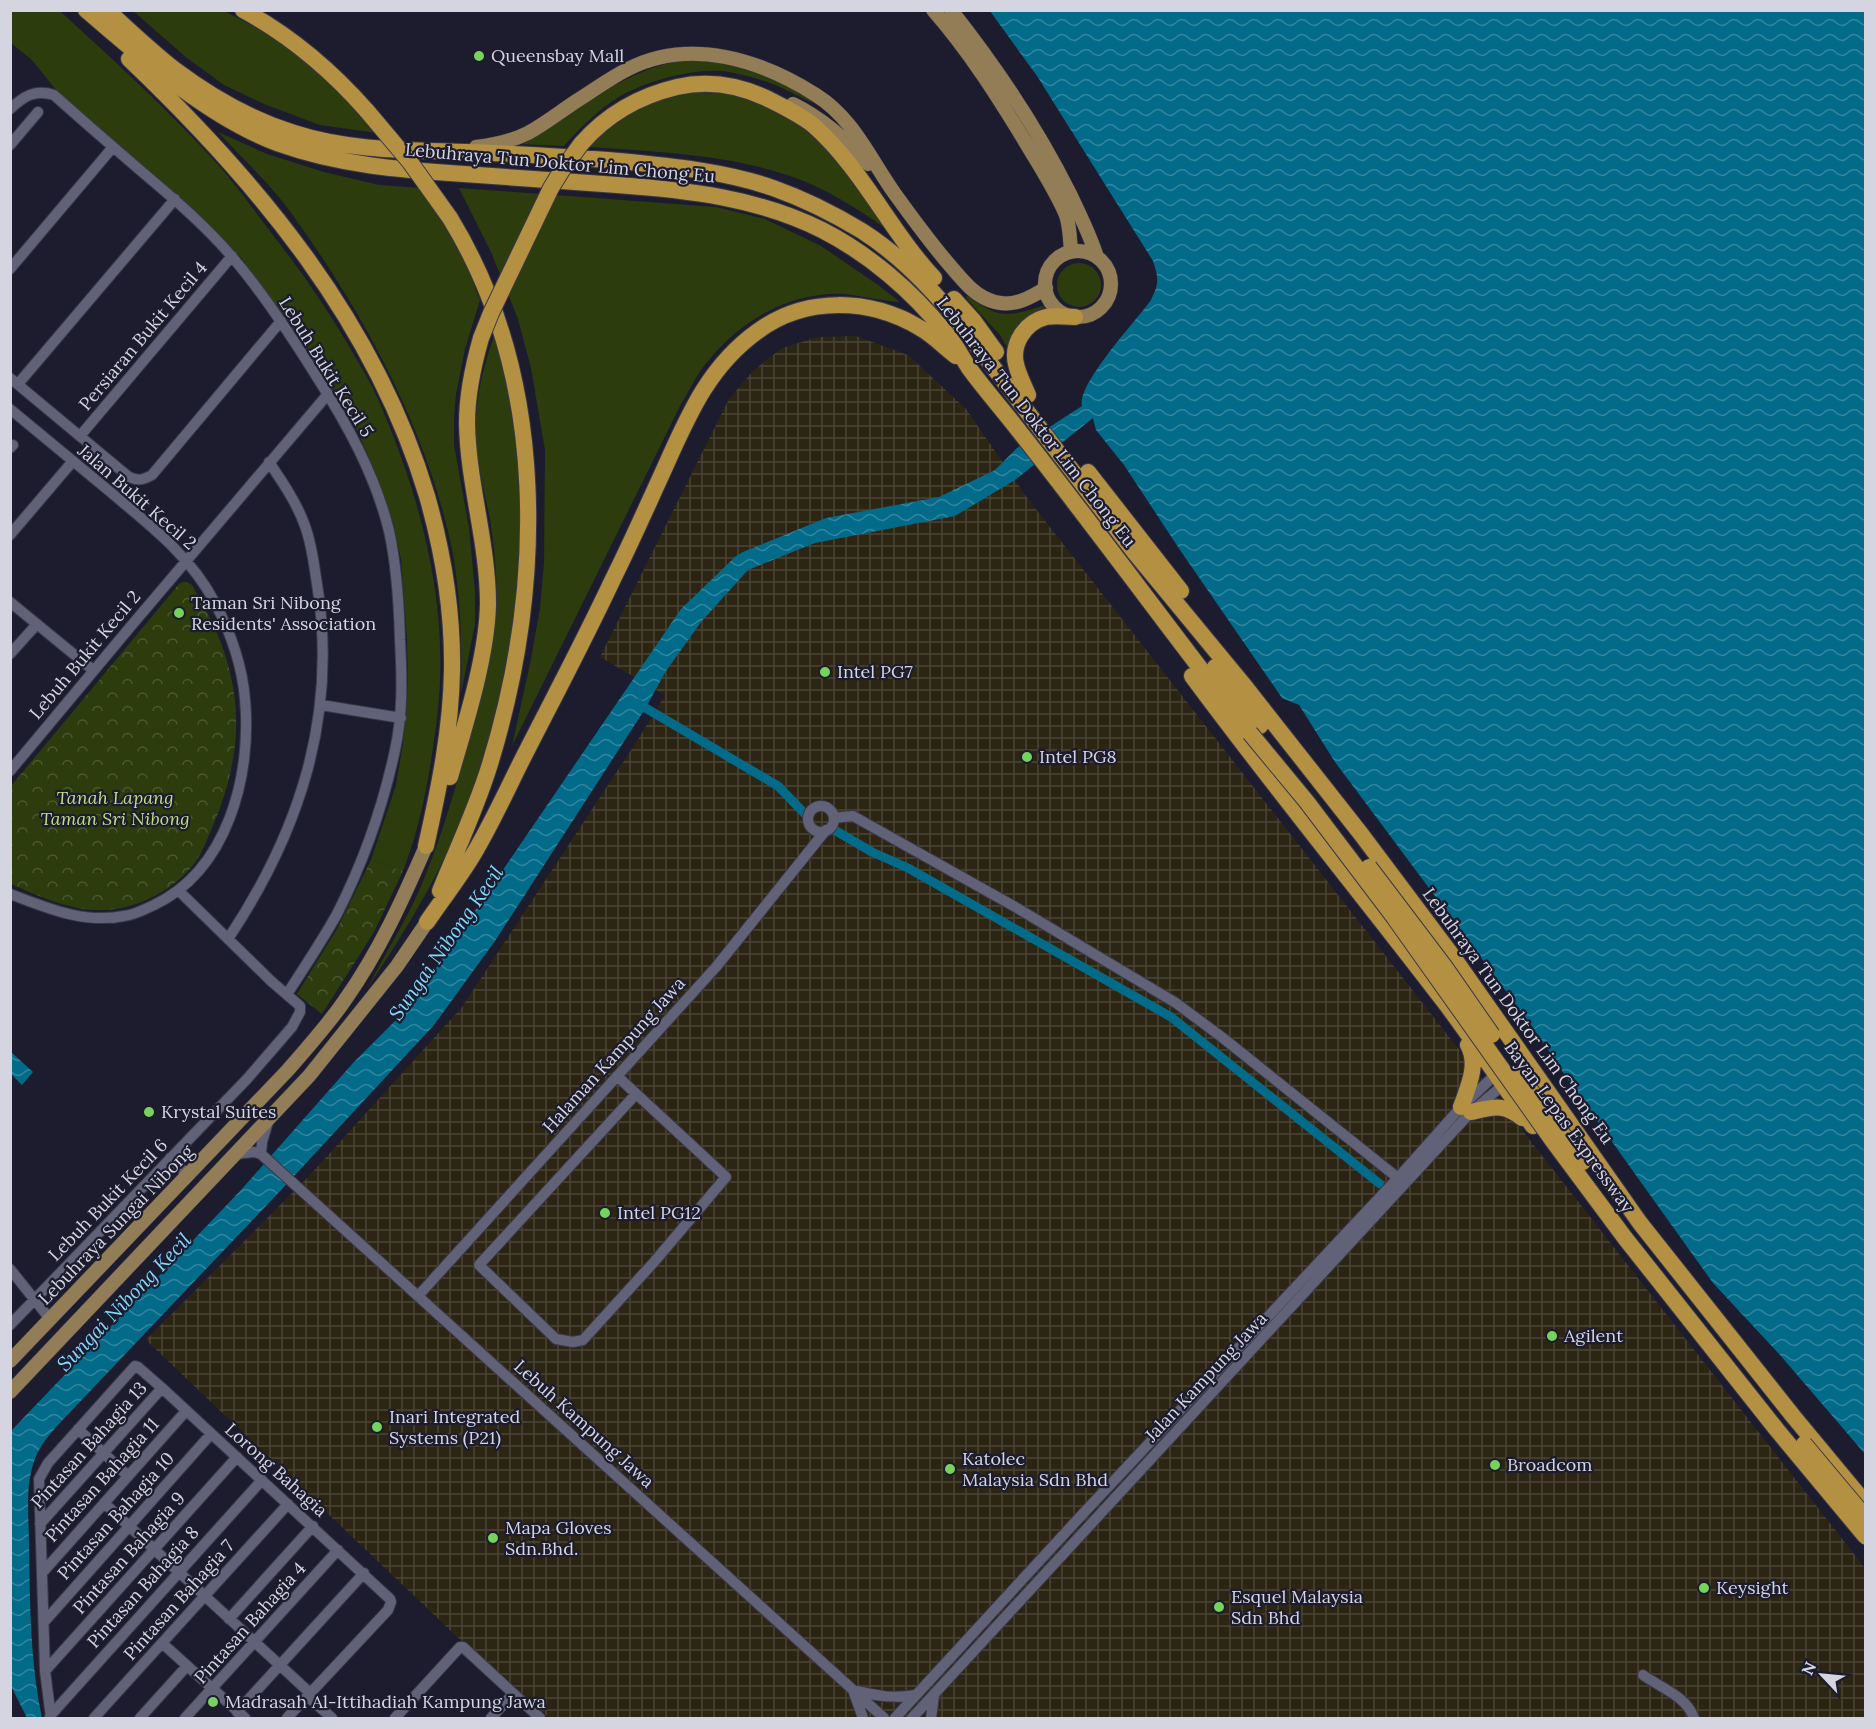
<svg xmlns="http://www.w3.org/2000/svg" width="1876" height="1729" font-family="Lora,serif">
	<style>
		.industrial { fill: url(#industrial-grid) }
		.grass { fill: #2d3c0d }
		.forest { fill: url(#forest-crowns) }
		.water { fill: url(#water-waves) }
		.lines { fill: none; stroke-linecap: round; stroke-linejoin: round }
		.canal { stroke: #026b89; stroke-width: 9 }
		.minor-casing { stroke: #383847; stroke-width: 12 }
		.major-casing { stroke: #383847; stroke-width: 15 }
		.highway-casing { stroke: #383847; stroke-width: 18 }
		.minor { stroke: #616177; stroke-width: 10 }
		.major { stroke: #937d57; stroke-width: 14 }
		.highway { stroke: #b49042; stroke-width: 16 }
		.highway-bridge-casing { stroke: #383847; stroke-width: 18; stroke-linecap: butt }
		.highway-bridge { stroke: #b49042; stroke-width: 16 }
		.poi-dot { fill: #76d25a; stroke: #1c1c2e; stroke-width: 2 }
		.labels { text-anchor: middle; stroke-width: 4.5; stroke-linejoin: round; paint-order: stroke }
		.poi-label { font-size: 18px; fill: #d4d5e1; stroke: #1c1c2e; text-anchor: start }
		.street-label { font-size: 18px; fill: #d4d5e1; stroke: #1c1c2e }
		.park-label { font-size: 18px; font-style: italic; fill: #bedf83; stroke: #1c1c2e }
		.water-label { font-size: 20px; font-style: italic; fill: #81d9fd; stroke: #1c1c2e }
	</style>
	<defs>
		<pattern id="industrial-grid" width="8" height="8" patternUnits="userSpaceOnUse" patternTransform="scale(1.5)"><rect width="8" height="8" fill="#2c2514"/><path d="M0 4h8M4 0v8" fill="none" stroke="#4a4436"/></pattern>
		<pattern id="forest-crowns" width="20" height="18" patternUnits="userSpaceOnUse" patternTransform="scale(1.5)"><rect width="20" height="18" fill="#2d3c0d"/><path d="M2 6a3 3 0 1 1 6 0M12 15a3 3 0 1 1 6 0" fill="none" stroke="#4b5730"/></pattern>
		<pattern id="water-waves" width="16" height="10" patternUnits="userSpaceOnUse" patternTransform="scale(1.5)"><rect width="16" height="10" fill="#026b89"/><path d="M0 5q4-4 8 0t8 0" fill="none" stroke="#32869f"/></pattern>
	</defs>
	<rect width="100%" height="100%" fill="#1c1c2e"/>
	<!-- industrial -->
	<path class="industrial" d="M 856,336 L 908,355 L 966,409 L 1028,499 L 1865,1568 L 1865,1718 L 549,1718 L 453,1633 L 146,1340 L 310,1175 L 462,1007 L 637,741 L 665,695 L 600,657 L 729,399 L 753,371 L 782,348 L 818,337 Z"/>
	<!-- grass -->
	<path class="grass" d="M 10,11 L 60,11 C 111,58 163,105 210,156 C 232,179 250,205 269,230 C 302,272 332,315 358,362 C 365,373 372,385 377,397 C 416,485 444,584 440,681 C 439,708 435,735 431,761 C 425,799 417,835 403,871 L 371,860 L 396,785 L 403,744 L 406,715 L 408,680 L 407,639 L 401,559 L 392,519 L 378,479 L 358,432 L 305,345 L 242,259 L 204,219 L 57,91 L 32,60 L 11,43 Z
		M 133,11 L 224,11 L 253,26 L 295,52 L 348,97 L 384,134 L 320,125 L 264,104 L 224,85 L 187,58 Z
		M 713,60 C 750,69 788,83 820,105 C 805,101 792,92 778,86 C 763,80 745,75 729,72 C 699,66 645,81 619,97 C 598,110 580,128 564,146 L 519,144 C 563,117 612,80 662,65 C 678,60 696,60 713,60 Z
		M 696,91 L 724,92 L 758,101 L 806,127 L 835,156 L 888,230 C 858,209 827,189 793,177 C 728,154 657,152 590,147 C 623,112 649,102 696,91 Z
		M 218,132 L 267,154 L 324,172 L 379,185 L 422,188 L 456,238 L 480,300 L 465,349 L 456,394 L 454,417 L 454,445 L 469,528 L 475,592 L 475,624 L 461,694 C 462,646 461,596 452,549 C 426,426 362,310 289,210 C 269,183 241,157 218,132 Z
		M 459,188 L 716,207 L 765,219 L 821,246 L 878,285 L 900,302 C 881,301 864,296 845,294 C 791,291 741,320 708,361 C 697,373 690,390 681,404 L 512,746 L 531,659 L 540,608 L 544,563 L 545,450 L 531,368 L 518,319 L 491,252 Z
		M1057 285a22 22 0 1 1 44 0a22 22 0 1 1-44 0Z
		M 968,296 C 999,319 1007,317 1042,306 L 1045,307 L 1034,313 L 1011,354 L 1000,335 L 967,299 L 966,297 Z
		M 497,327 C 515,401 524,478 521,553 C 519,594 511,635 504,675 C 496,716 487,759 471,798 C 445,866 407,929 367,989 C 383,957 403,926 418,893 C 443,836 459,776 475,716 C 483,684 493,651 496,618 C 498,584 495,548 489,514 C 484,490 478,468 476,443 C 473,403 484,364 497,327 Z"/>
	<!-- forest -->
	<path class="forest" d="M 183,582 L 187,582 L 192,585 C 209,614 224,643 231,677 C 243,729 233,779 212,828 C 207,839 203,851 196,861 C 176,889 137,910 102,910 C 70,911 39,896 11,884 L 11,786 L 179,584 Z
		M 371,860 L 403,871 L 374,932 L 322,1014 L 297,994 L 337,929 Z"/>
	<!-- water -->
	<path class="water" d="M 990,11 L 1865,11 L 1865,1454 L 1780,1355 L 1713,1283 L 1575,1090 L 1529,1022 L 1335,762 L 1299,705 L 1282,698 L 1180,550 L 1124,465 L 1096,430 L 1093,418 L 1015,480 L 955,516 L 815,543 L 748,570 L 701,622 L 666,671 L 645,709 L 495,941 L 434,1025 L 283,1188 L 57,1426 C 43,1442 36,1451 31,1473 C 26,1490 29,1526 29,1546 C 30,1604 30,1662 42,1718 L 27,1718 L 11,1686 L 11,1431 L 241,1190 L 353,1063 L 410,1006 L 681,609 L 736,556 L 743,552 L 826,518 L 939,497 L 995,470 L 1017,448 L 1082,406 C 1077,384 1136,321 1151,300 C 1159,284 1159,279 1153,261 L 1037,76 Z
		M 10,1051 L 33,1072 L 22,1085 L 11,1074 Z"/>
	<g class="lines">
		<!-- canal -->
		<path class="canal" d="M 637,703 L 778,786 L 807,816
			M 831,828 L 872,852 L 908,868 L 1171,1017 L 1380,1184"/>
		<defs>
			<path id="minor" d="M 10,109 C 24,96 35,89 54,95 C 83,121 112,146 141,171 C 173,198 206,226 233,258 C 264,294 290,334 315,374 C 346,422 375,474 389,531 C 397,567 399,604 400,640 C 402,677 403,714 395,750 C 383,806 363,863 337,914 C 322,941 304,968 287,994
				M 10,145 L 38,112
				M 10,269 L 113,147
				M 10,378 L 129,477 C 138,481 143,480 152,475 L 281,321
				M 18,384 L 175,199
				M 10,409 C 43,436 75,463 108,490 C 147,523 189,554 214,601 C 230,631 242,664 245,699 C 252,775 228,870 154,905 C 145,909 134,915 124,916 C 84,924 47,908 10,894
				M 80,436 L 232,256
				M 10,448 L 13,445
				M 10,535 L 73,461
				M 10,602 L 93,670
				M 10,654 L 37,624
				M 321,705 L 401,718
				M 10,771 L 131,626 L 328,394
				M808 819a13 13 0 1 1 26 0a13 13 0 1 1-26 0Z
				M 834,818 L 853,816 L 1017,908 L 1176,1003 L 1223,1038 L 1398,1178
				M 228,939 C 300,831 338,715 317,584 C 314,565 312,545 305,526 C 297,503 283,483 269,462
				M 617,1076 L 726,1177 L 654,1262 L 583,1340 L 573,1342 L 556,1339 L 479,1265 L 636,1094
				M 236,1154 L 254,1152 L 261,1154 L 884,1718
				M 261,1154 L 262,1142 L 268,1122
				M 170,1158 L 188,1175
				M 10,1269 L 50,1319
				M 418,1296 L 716,967 L 826,830
				M 10,1325 L 247,1079 L 292,1027 L 300,1012 L 300,1006 L 271,981 L 179,891
				M 78,1429 L 128,1476
				M 104,1503 L 310,1693
				M 40,1524 L 162,1388
				M 43,1572 L 186,1411
				M 229,1619 L 313,1526
				M 45,1621 L 211,1434
				M 162,1643 L 245,1718
				M 45,1671 L 237,1457
				M 1643,1675 C 1661,1688 1686,1696 1694,1718
				M 857,1691 C 879,1696 893,1699 916,1695
				M 854,1693 L 863,1718
				M 307,1696 L 332,1718
				M 237,1712 L 364,1573
				M 50,1716 L 262,1480
				M 51,1718 L 45,1671 L 39,1479 L 48,1463 L 135,1366 L 138,1367 L 162,1388 L 390,1599 L 391,1602 L 388,1610 L 287,1718
				M 94,1718 L 288,1504
				M 140,1718 L 187,1666
				M 185,1718 L 338,1550
				M 395,1718 L 460,1647 L 463,1647 L 540,1718
				M 491,1718 L 513,1694
				M 895,1718 L 1078,1519 L 1396,1180 L 1461,1107 L 1495,1075
				M 912,1718 L 1471,1112 L 1508,1081
				M 931,1718 L 934,1696"/>
			<path id="major" d="M 933,10 C 969,51 998,97 1026,143 C 1039,165 1056,191 1066,215 C 1070,227 1070,240 1071,252
				M 951,10 C 997,68 1037,128 1070,194 C 1080,215 1090,235 1097,257
				M 793,104 C 823,119 846,139 868,164
				M 476,147 C 494,145 512,141 528,133 C 545,124 561,111 578,100 C 594,90 610,78 628,69 C 690,37 761,60 816,95 C 854,119 870,159 895,194 C 913,219 932,245 953,269 C 965,283 976,297 995,302 C 1014,307 1030,298 1046,288
				M1045 284a33 33 0 1 1 66 0a33 33 0 1 1-66 0Z
				M 10,1361 L 287,1071 C 307,1048 328,1025 345,1000 C 379,952 403,899 426,846
				M 10,1392 L 309,1076 L 397,966 L 427,922"/>
			<path id="highway" d="M 86,10 C 142,58 208,117 277,143 C 338,165 400,170 464,174 C 515,178 566,181 617,185 C 688,190 758,198 822,230 C 869,254 912,291 945,332 C 955,343 961,356 969,368 C 985,390 1003,410 1019,431 C 1098,531 1172,633 1250,733
				M 107,10 C 129,30 151,51 174,69 C 210,96 252,120 294,133 C 349,151 409,150 466,152 C 521,154 576,157 630,162 C 678,167 728,172 773,188 C 804,199 834,214 862,231 C 898,254 927,284 955,317 L 1135,553 L 1243,684 L 1361,834 L 1451,954 L 1640,1223 L 1793,1416 L 1866,1504
				M 243,10 C 291,36 331,70 367,111
				M 129,59 C 258,182 375,322 427,496 C 443,552 453,612 452,671 C 451,730 439,788 426,846
				M 581,144 C 607,114 639,96 677,87 C 708,80 738,85 766,98 C 782,106 799,114 813,125 C 862,168 890,231 934,278
				M 954,299 L 973,320 L 996,352
				M 1028,395 C 1024,385 1018,374 1016,364 C 1011,343 1026,322 1046,317 C 1056,315 1065,317 1075,317
				M 1088,472 L 1181,591
				M 1215,667 L 1260,726
				M 1192,676 C 1274,787 1362,894 1446,1004 C 1476,1044 1503,1086 1533,1126
				M 450,777 C 465,725 487,657 488,604 C 488,543 468,484 467,423 C 467,394 473,366 481,338
				M 440,891 C 457,849 477,807 490,764 C 544,587 549,380 450,218
				M 427,922 C 442,900 459,878 473,855 C 491,825 506,792 521,762 C 552,701 584,641 613,579 C 630,545 645,511 661,476 C 686,421 706,368 758,331 C 806,296 870,298 920,328 C 933,335 944,347 956,356
				M 1461,1107 C 1468,1087 1479,1065 1468,1045
				M 1471,1112 C 1493,1107 1503,1103 1522,1118"/>
		</defs>
		<!-- minor casing -->
		<use href="#minor" class="minor-casing"/>
		<!-- major casing -->
		<use href="#major" class="major-casing"/>
		<!-- highway casing -->
		<use href="#highway" class="highway-casing"/>
		<!-- minor -->
		<use href="#minor" class="minor"/>
		<!-- major -->
		<use href="#major" class="major"/>
		<!-- highway -->
		<use href="#highway" class="highway"/>
		<defs>
			<path id="highway-bridge" d="M 367,111 L 410,162 L 450,218
				M 481,338 L 491,313 L 551,188 L 562,170 L 581,144
				M 1250,733 L 1307,802 L 1394,917 L 1553,1141 L 1625,1238 L 1777,1430 L 1866,1537
				M 1369,867 L 1444,966 L 1492,1035
				M 1520,1076 L 1583,1162
				M 1804,1444 L 1866,1518"/>
		</defs>
		<!-- highway-bridge casing -->
		<use href="#highway-bridge" class="highway-bridge-casing"/>
		<!-- highway-bridge -->
		<use href="#highway-bridge" class="highway-bridge"/>
	</g>
	<!-- markers -->
	<g class="poi-dot">
		<circle cx="479" cy="56" r="6"/>
		<circle cx="179" cy="613" r="6"/>
		<circle cx="825" cy="672" r="6"/>
		<circle cx="1027" cy="757" r="6"/>
		<circle cx="149" cy="1112" r="6"/>
		<circle cx="605" cy="1213" r="6"/>
		<circle cx="1552" cy="1336" r="6"/>
		<circle cx="377" cy="1427" r="6"/>
		<circle cx="1495" cy="1465" r="6"/>
		<circle cx="950" cy="1469" r="6"/>
		<circle cx="493" cy="1538" r="6"/>
		<circle cx="1704" cy="1588" r="6"/>
		<circle cx="1219" cy="1607" r="6"/>
		<circle cx="213" cy="1702" r="6"/>
	</g>
	<g class="labels">
		<!-- poi labels -->
		<g class="poi-label">
			<text x="491" y="62">Queensbay Mall</text>
			<text x="191" y="609">Taman Sri Nibong<tspan x="191" dy="21">Residents' Association</tspan></text>
			<text x="837" y="678">Intel PG7</text>
			<text x="1039" y="763">Intel PG8</text>
			<text x="161" y="1118">Krystal Suites</text>
			<text x="617" y="1219">Intel PG12</text>
			<text x="1564" y="1342">Agilent</text>
			<text x="389" y="1423">Inari Integrated<tspan x="389" dy="21">Systems (P21)</tspan></text>
			<text x="962" y="1465">Katolec<tspan x="962" dy="21">Malaysia Sdn Bhd</tspan></text>
			<text x="1507" y="1471">Broadcom</text>
			<text x="505" y="1534">Mapa Gloves<tspan x="505" dy="21">Sdn.Bhd.</tspan></text>
			<text x="1716" y="1594">Keysight</text>
			<text x="1231" y="1603">Esquel Malaysia<tspan x="1231" dy="21">Sdn Bhd</tspan></text>
			<text x="225" y="1708">Madrasah Al-Ittihadiah Kampung Jawa</text>
		</g>
		<!-- street labels -->
		<g class="street-label">
			<text transform="translate(560 163) rotate(5)" y="6">Lebuhraya Tun Doktor Lim Chong Eu</text>
			<text transform="translate(143 336) rotate(-50)" y="6">Persiaran Bukit Kecil 4</text>
			<text transform="translate(326 367) rotate(58)" y="6">Lebuh Bukit Kecil 5</text>
			<text transform="translate(1036 422) rotate(52)" y="6">Lebuhraya Tun Doktor Lim Chong Eu</text>
			<text transform="translate(137 497) rotate(41)" y="6">Jalan Bukit Kecil 2</text>
			<text transform="translate(85 655) rotate(-50)" y="6">Lebuh Bukit Kecil 2</text>
			<text transform="translate(1518 1016) rotate(54)" y="6">Lebuhraya Tun Doktor Lim Chong Eu</text>
			<text transform="translate(614 1055) rotate(-48)" y="6">Halaman Kampung Jawa</text>
			<text transform="translate(1569 1127) rotate(54)" y="6">Bayan Lepas Expressway</text>
			<text transform="translate(108 1200) rotate(-46)" y="6">Lebuh Bukit Kecil 6</text>
			<text transform="translate(116 1225) rotate(-46)" y="6">Lebuhraya Sungai Nibong</text>
			<text transform="translate(1206 1377) rotate(-47)" y="6">Jalan Kampung Jawa</text>
			<text transform="translate(584 1424) rotate(42)" y="6">Lebuh Kampung Jawa</text>
			<text transform="translate(89 1445) rotate(-48)" y="6">Pintasan Bahagia 13</text>
			<text transform="translate(276 1470) rotate(42)" y="6">Lorong Bahagia</text>
			<text transform="translate(102 1480) rotate(-48)" y="6">Pintasan Bahagia 11</text>
			<text transform="translate(116 1516) rotate(-48)" y="6">Pintasan Bahagia 10</text>
			<text transform="translate(129 1553) rotate(-48)" y="6">Pintasan Bahagia 9</text>
			<text transform="translate(143 1587) rotate(-48)" y="6">Pintasan Bahagia 8</text>
			<text transform="translate(179 1600) rotate(-48)" y="6">Pintasan Bahagia 7</text>
			<text transform="translate(250 1623) rotate(-48)" y="6">Pintasan Bahagia 4</text>
		</g>
		<!-- park labels -->
		<g class="park-label">
			<text x="115" y="804">Tanah Lapang<tspan x="115" dy="21">Taman Sri Nibong</tspan></text>
		</g>
		<!-- water labels -->
		<g class="water-label">
			<text transform="translate(446 943) rotate(-55)" y="7">Sungai Nibong Kecil</text>
			<text transform="translate(124 1302) rotate(-46)" y="7">Sungai Nibong Kecil</text>
		</g>
	</g>
	<!-- border -->
	<rect width="1876" height="1729" fill="none" stroke="#d4d5e1" stroke-width="24"/>
	<!-- north arrow -->
	<g transform="translate(1822 1675) rotate(296)" stroke="#1c1c2e" stroke-width="4.5" paint-order="stroke">
	<path d="M0-4.5L10 22L0 15L-10 22Z" fill="#d4d5e1"/>
	<text y="-9" font-size="16" font-weight="bold" text-anchor="middle" fill="#d4d5e1">N</text>
	</g>
</svg>
